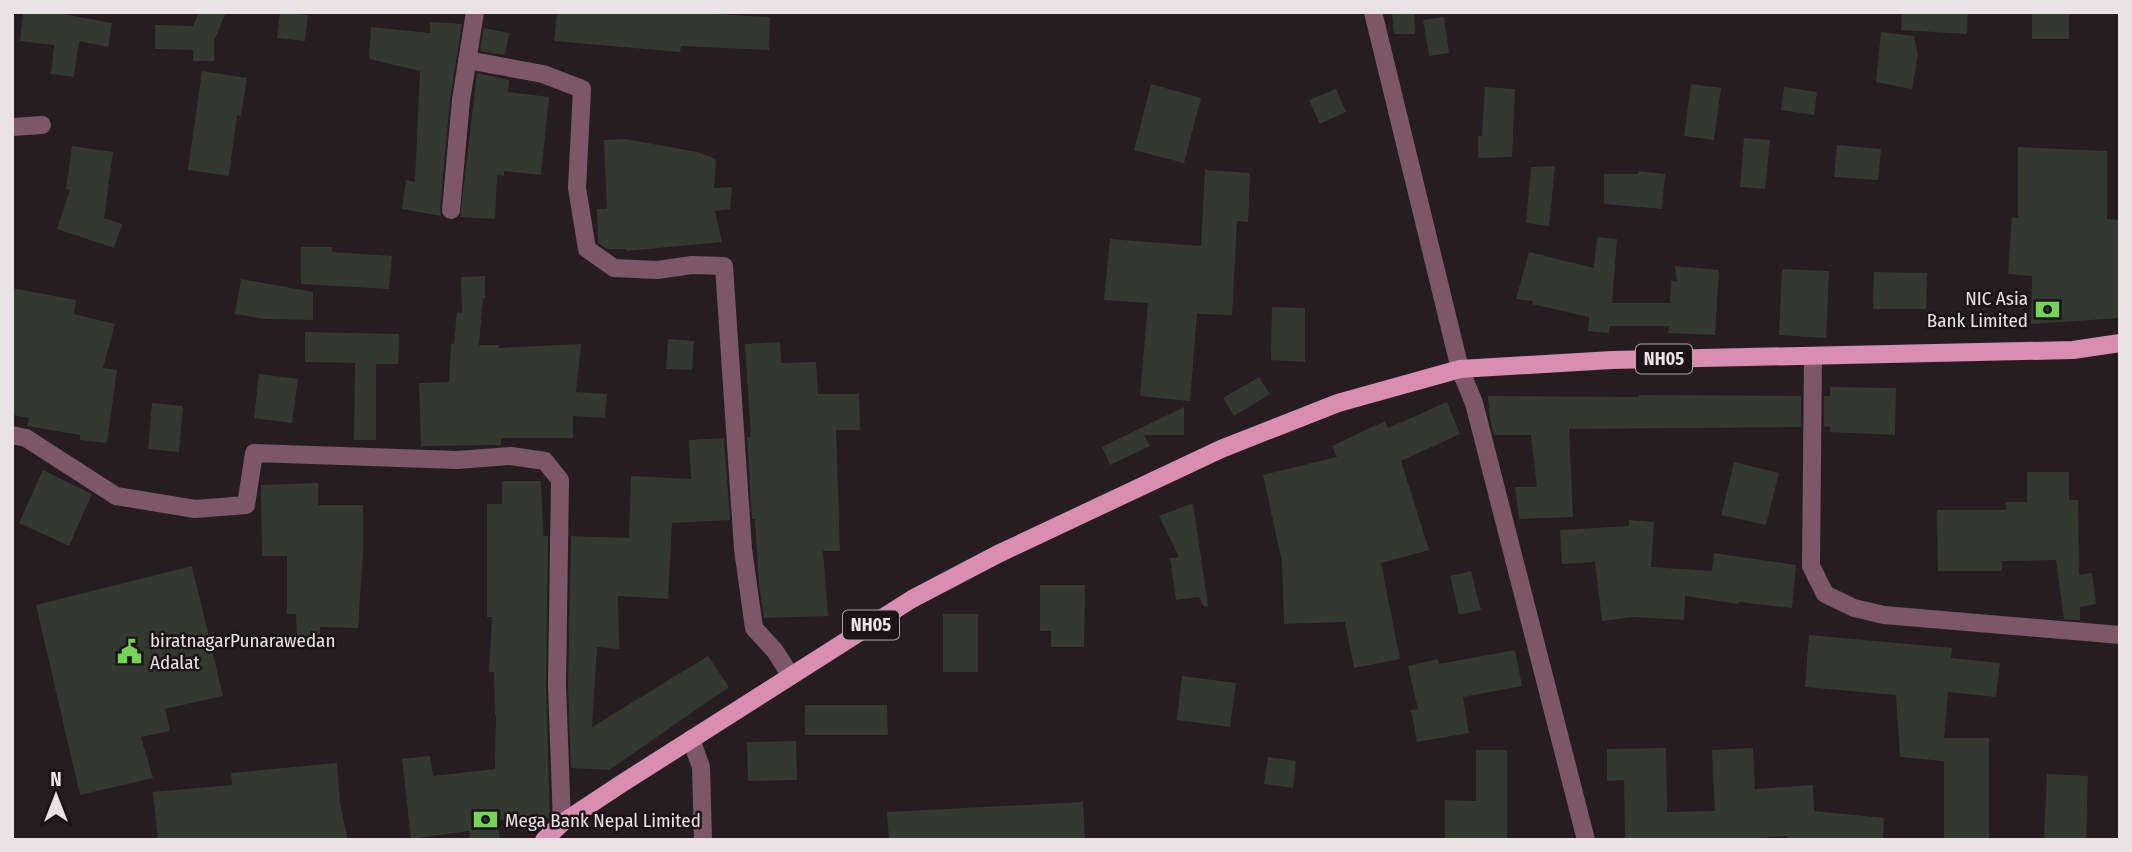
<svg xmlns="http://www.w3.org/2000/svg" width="2132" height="852" font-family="'Fira Sans Condensed',sans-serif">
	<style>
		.building { fill: #333831 }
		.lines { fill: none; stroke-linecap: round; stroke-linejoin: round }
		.street { stroke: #7c5768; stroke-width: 18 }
		.primary { stroke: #d98db1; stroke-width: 18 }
		.labels { text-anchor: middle; stroke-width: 5; stroke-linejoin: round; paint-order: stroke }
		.shield { fill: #1b1417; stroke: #aba5a8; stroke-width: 2 }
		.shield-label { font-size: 18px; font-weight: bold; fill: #e9e3e6 }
		.poi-label { font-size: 19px; fill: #e9e3e6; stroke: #1b1417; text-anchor: start }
	</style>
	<rect width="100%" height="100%" fill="#251d20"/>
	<!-- building -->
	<path class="building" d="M 23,12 L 52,12 L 112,23 L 108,47 L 79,41 L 74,77 L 51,74 L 54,45 L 20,41 Z
		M 199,12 L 226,12 L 214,41 L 214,61 L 193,61 L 193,50 L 155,49 L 155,25 L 193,26 Z
		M 557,12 L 678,12 L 770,17 L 769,50 L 681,46 L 680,52 L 554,41 Z
		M 1392,12 L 1414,12 L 1415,34 L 1394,34 Z
		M 1902,12 L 1968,12 L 1967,34 L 1901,30 Z
		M 2032,12 L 2069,12 L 2069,39 L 2032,39 Z
		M 280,13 L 308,15 L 305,41 L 277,38 Z
		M 1444,17 L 1449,53 L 1429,56 L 1423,20 Z
		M 430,22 L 462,24 L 450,99 L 440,209 L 441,216 L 402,209 L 406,180 L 415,182 L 420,71 L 369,59 L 371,27 L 430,33 Z
		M 484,28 L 509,33 L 505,55 L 480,51 Z
		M 1881,32 L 1914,36 L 1918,55 L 1912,89 L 1876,82 Z
		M 202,71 L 247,78 L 241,116 L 237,115 L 229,176 L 188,170 Z
		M 477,73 L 509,80 L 508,92 L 549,97 L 541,175 L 504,171 L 504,176 L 497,175 L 495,219 L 460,217 Z
		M 1151,84 L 1201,98 L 1184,163 L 1134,150 Z
		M 1691,84 L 1721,88 L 1714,140 L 1684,136 Z
		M 1485,87 L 1515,89 L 1512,157 L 1478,158 L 1478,136 L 1482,136 Z
		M 1784,87 L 1817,92 L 1814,115 L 1781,110 Z
		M 1336,89 L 1346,112 L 1320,124 L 1309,100 Z
		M 1744,138 L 1770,140 L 1765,189 L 1740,187 Z
		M 625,139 L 697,152 L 716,159 L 714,188 L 732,187 L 730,209 L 715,211 L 722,242 L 626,251 L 626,249 L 607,249 L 598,243 L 597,209 L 607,209 L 604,140 Z
		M 1837,145 L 1881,149 L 1878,180 L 1834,177 Z
		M 72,146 L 113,152 L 104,218 L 122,224 L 114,248 L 57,229 L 70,190 L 66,189 Z
		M 2018,147 L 2107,151 L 2107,219 L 2120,220 L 2120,318 L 2031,324 L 2032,276 L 2008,274 L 2012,217 L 2018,218 Z
		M 1555,166 L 1549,226 L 1526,223 L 1531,167 Z
		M 1205,170 L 1250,173 L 1248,222 L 1237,221 L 1232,315 L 1197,314 L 1190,401 L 1140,396 L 1148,303 L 1104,300 L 1110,239 L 1201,246 Z
		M 1638,171 L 1665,174 L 1662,209 L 1604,204 L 1604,174 L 1638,174 Z
		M 1597,237 L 1617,239 L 1612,303 L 1670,303 L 1671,280 L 1677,282 L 1675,266 L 1719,270 L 1715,335 L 1668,333 L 1669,326 L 1610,326 L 1609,333 L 1588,331 L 1589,317 L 1532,304 L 1533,301 L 1516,299 L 1529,252 L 1594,268 Z
		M 301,247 L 332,247 L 332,252 L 392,256 L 389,289 L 301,284 Z
		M 1782,269 L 1829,271 L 1826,338 L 1779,335 Z
		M 1874,272 L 1927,273 L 1926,309 L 1873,309 Z
		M 485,276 L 485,298 L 483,298 L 479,345 L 499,345 L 499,348 L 581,344 L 576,392 L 607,394 L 605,418 L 573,416 L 573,438 L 501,438 L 501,445 L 421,446 L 419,383 L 449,382 L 451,344 L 454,344 L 457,312 L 462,313 L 461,277 Z
		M 241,279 L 313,292 L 313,320 L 264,319 L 235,314 Z
		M 12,288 L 76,300 L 74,314 L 115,324 L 103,368 L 117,370 L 107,443 L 80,440 L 80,435 L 27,426 L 29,418 L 12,415 Z
		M 1272,307 L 1305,308 L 1305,362 L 1271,360 Z
		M 305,332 L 399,334 L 398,364 L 376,364 L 376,440 L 354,440 L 355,363 L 305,362 Z
		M 668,339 L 694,341 L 692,370 L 666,369 Z
		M 780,342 L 781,363 L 816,362 L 818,394 L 859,394 L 860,430 L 836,430 L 840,551 L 823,551 L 828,616 L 764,618 L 759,584 L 755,519 L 752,519 L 747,437 L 751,437 L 745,344 Z
		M 259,374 L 298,379 L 292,423 L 254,418 Z
		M 1259,377 L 1270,394 L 1234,416 L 1223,398 Z
		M 1830,387 L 1896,388 L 1895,435 L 1830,432 L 1830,426 L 1824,427 L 1824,396 L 1830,396 Z
		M 1639,395 L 1801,396 L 1801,427 L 1569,429 L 1573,517 L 1519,519 L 1515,487 L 1537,487 L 1531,435 L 1494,435 L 1490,418 L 1488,396 L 1639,397 Z
		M 1447,402 L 1460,434 L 1401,461 L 1429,550 L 1381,563 L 1400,659 L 1354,668 L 1345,622 L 1284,624 L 1282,562 L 1263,475 L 1337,457 L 1332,446 L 1385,421 L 1388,428 Z
		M 152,403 L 183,406 L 179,452 L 148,449 Z
		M 1184,407 L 1184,435 L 1144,435 L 1150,446 L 1110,465 L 1102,447 Z
		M 724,438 L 730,520 L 672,523 L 668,599 L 618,596 L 619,649 L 597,647 L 592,727 L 708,656 L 729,687 L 609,770 L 571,768 L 568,685 L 571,536 L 629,538 L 631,476 L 691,479 L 689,440 Z
		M 1734,462 L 1779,473 L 1766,525 L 1721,515 Z
		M 43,470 L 92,494 L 69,546 L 19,523 Z
		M 2027,472 L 2069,472 L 2069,500 L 2078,500 L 2079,575 L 2092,573 L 2096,604 L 2080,607 L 2080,620 L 2064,619 L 2056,560 L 2002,561 L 2002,571 L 1938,571 L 1937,510 L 2006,510 L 2006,502 L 2027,502 Z
		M 502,481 L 541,481 L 543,536 L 548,536 L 546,685 L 550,818 L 498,820 L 500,840 L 470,840 L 469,831 L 411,839 L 402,759 L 430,756 L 433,776 L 495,769 L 496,715 L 495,715 L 494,672 L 489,672 L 492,617 L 487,617 L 487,504 L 502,504 Z
		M 318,483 L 318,505 L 363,505 L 363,553 L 358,628 L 320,627 L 320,640 L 297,641 L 296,614 L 287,614 L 287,556 L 262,556 L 261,485 Z
		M 1193,503 L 1208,606 L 1204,607 L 1199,597 L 1176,600 L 1170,558 L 1179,557 L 1159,516 Z
		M 1629,520 L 1654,522 L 1651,567 L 1712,571 L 1714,553 L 1796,565 L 1792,608 L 1739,602 L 1739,604 L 1685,596 L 1684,620 L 1634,617 L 1602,621 L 1595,562 L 1562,564 L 1560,530 L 1629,526 Z
		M 192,566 L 223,696 L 165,709 L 170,731 L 141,737 L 153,778 L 80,795 L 36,605 Z
		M 1471,571 L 1481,610 L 1459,615 L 1450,576 Z
		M 1040,585 L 1085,585 L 1084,647 L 1051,647 L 1051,631 L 1040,631 Z
		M 943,614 L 978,614 L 978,672 L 943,672 Z
		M 1809,635 L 1952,648 L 1951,658 L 2000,663 L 1996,697 L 1948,692 L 1944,738 L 1989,738 L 1989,840 L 1944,840 L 1944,761 L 1900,757 L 1896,695 L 1805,687 Z
		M 1515,650 L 1522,686 L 1463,697 L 1469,733 L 1417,742 L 1411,710 L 1418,709 L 1408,666 L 1438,659 L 1439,664 Z
		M 1182,676 L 1236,683 L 1230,727 L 1177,720 Z
		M 805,705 L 887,705 L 888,735 L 805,735 Z
		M 796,741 L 797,780 L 748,781 L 747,742 Z
		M 1666,748 L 1667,812 L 1715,811 L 1712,750 L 1753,748 L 1755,789 L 1813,785 L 1814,811 L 1884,818 L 1883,840 L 1788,840 L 1787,836 L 1733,840 L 1625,840 L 1624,780 L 1607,781 L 1607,749 Z
		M 1476,750 L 1507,750 L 1507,840 L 1445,840 L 1445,800 L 1476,801 Z
		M 1268,757 L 1296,761 L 1293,788 L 1264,784 Z
		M 337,763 L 340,803 L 348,840 L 158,840 L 153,792 L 232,785 L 231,773 Z
		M 2047,774 L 2088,776 L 2086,840 L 2044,840 Z
		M 1083,802 L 1085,840 L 889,840 L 887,812 Z"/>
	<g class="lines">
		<!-- street -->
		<path class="street" d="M 1373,12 L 1460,369 L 1474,403 L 1586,840
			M 467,60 L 543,74 L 582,89 L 577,188 L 587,249 L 614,268 L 657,270 L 692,265 L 724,266 L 743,549 L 754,628 L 775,651 L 791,676
			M 12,127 L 42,125
			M 451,210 L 461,100 L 475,12
			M 1813,356 L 1811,566 L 1825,594 L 1854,608 L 1884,615 L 2120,635
			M 12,435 L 26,438 L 116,496 L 195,509 L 246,505 L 254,453 L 457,460 L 511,456 L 545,461 L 560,480 L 557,685 L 562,823
			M 691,739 L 701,767 L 703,840"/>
		<!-- primary -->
		<path class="primary" d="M 544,840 L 562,823 L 621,784 L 912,599 L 998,554 L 1221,449 L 1338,403 L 1460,369 L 1612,360 L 2073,350 L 2120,343"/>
	</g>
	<!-- icons -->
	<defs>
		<symbol id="bank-bare" viewBox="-9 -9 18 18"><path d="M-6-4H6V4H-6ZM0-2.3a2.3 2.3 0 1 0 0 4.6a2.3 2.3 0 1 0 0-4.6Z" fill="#75d25b" stroke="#1b1417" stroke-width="2.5" paint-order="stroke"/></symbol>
		<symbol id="civic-bare" viewBox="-9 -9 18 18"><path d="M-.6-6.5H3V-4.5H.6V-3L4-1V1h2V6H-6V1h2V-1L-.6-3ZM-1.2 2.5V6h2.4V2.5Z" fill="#75d25b" stroke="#1b1417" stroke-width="2.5" paint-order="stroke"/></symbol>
	</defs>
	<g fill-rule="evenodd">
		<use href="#bank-bare" x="2030" y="292" width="35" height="35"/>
		<use href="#civic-bare" x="112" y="634" width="35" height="35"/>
		<use href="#bank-bare" x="468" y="802" width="35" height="35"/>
	</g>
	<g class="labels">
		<!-- shield labels -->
		<g class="shield">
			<rect x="1636" y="344.5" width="56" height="29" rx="5"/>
			<rect x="843" y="610.5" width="56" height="29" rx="5"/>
		</g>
		<g class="shield-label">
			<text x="1664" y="365">NH05</text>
			<text x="871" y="631">NH05</text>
		</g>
		<!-- poi labels -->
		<g class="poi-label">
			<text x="2028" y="305" text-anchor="end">NIC Asia<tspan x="2028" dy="22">Bank Limited</tspan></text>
			<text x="150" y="647">biratnagarPunarawedan<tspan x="150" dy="22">Adalat</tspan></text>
			<text x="505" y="827">Mega Bank Nepal Limited</text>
		</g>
	</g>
	<!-- border -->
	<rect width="2132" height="852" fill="none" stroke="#e9e3e6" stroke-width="28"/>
	<!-- north arrow -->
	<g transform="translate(56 796)" stroke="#1b1417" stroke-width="5" paint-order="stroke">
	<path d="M0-5L12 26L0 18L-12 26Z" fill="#e9e3e6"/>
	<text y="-10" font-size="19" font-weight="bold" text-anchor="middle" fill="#e9e3e6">N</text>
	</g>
</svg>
